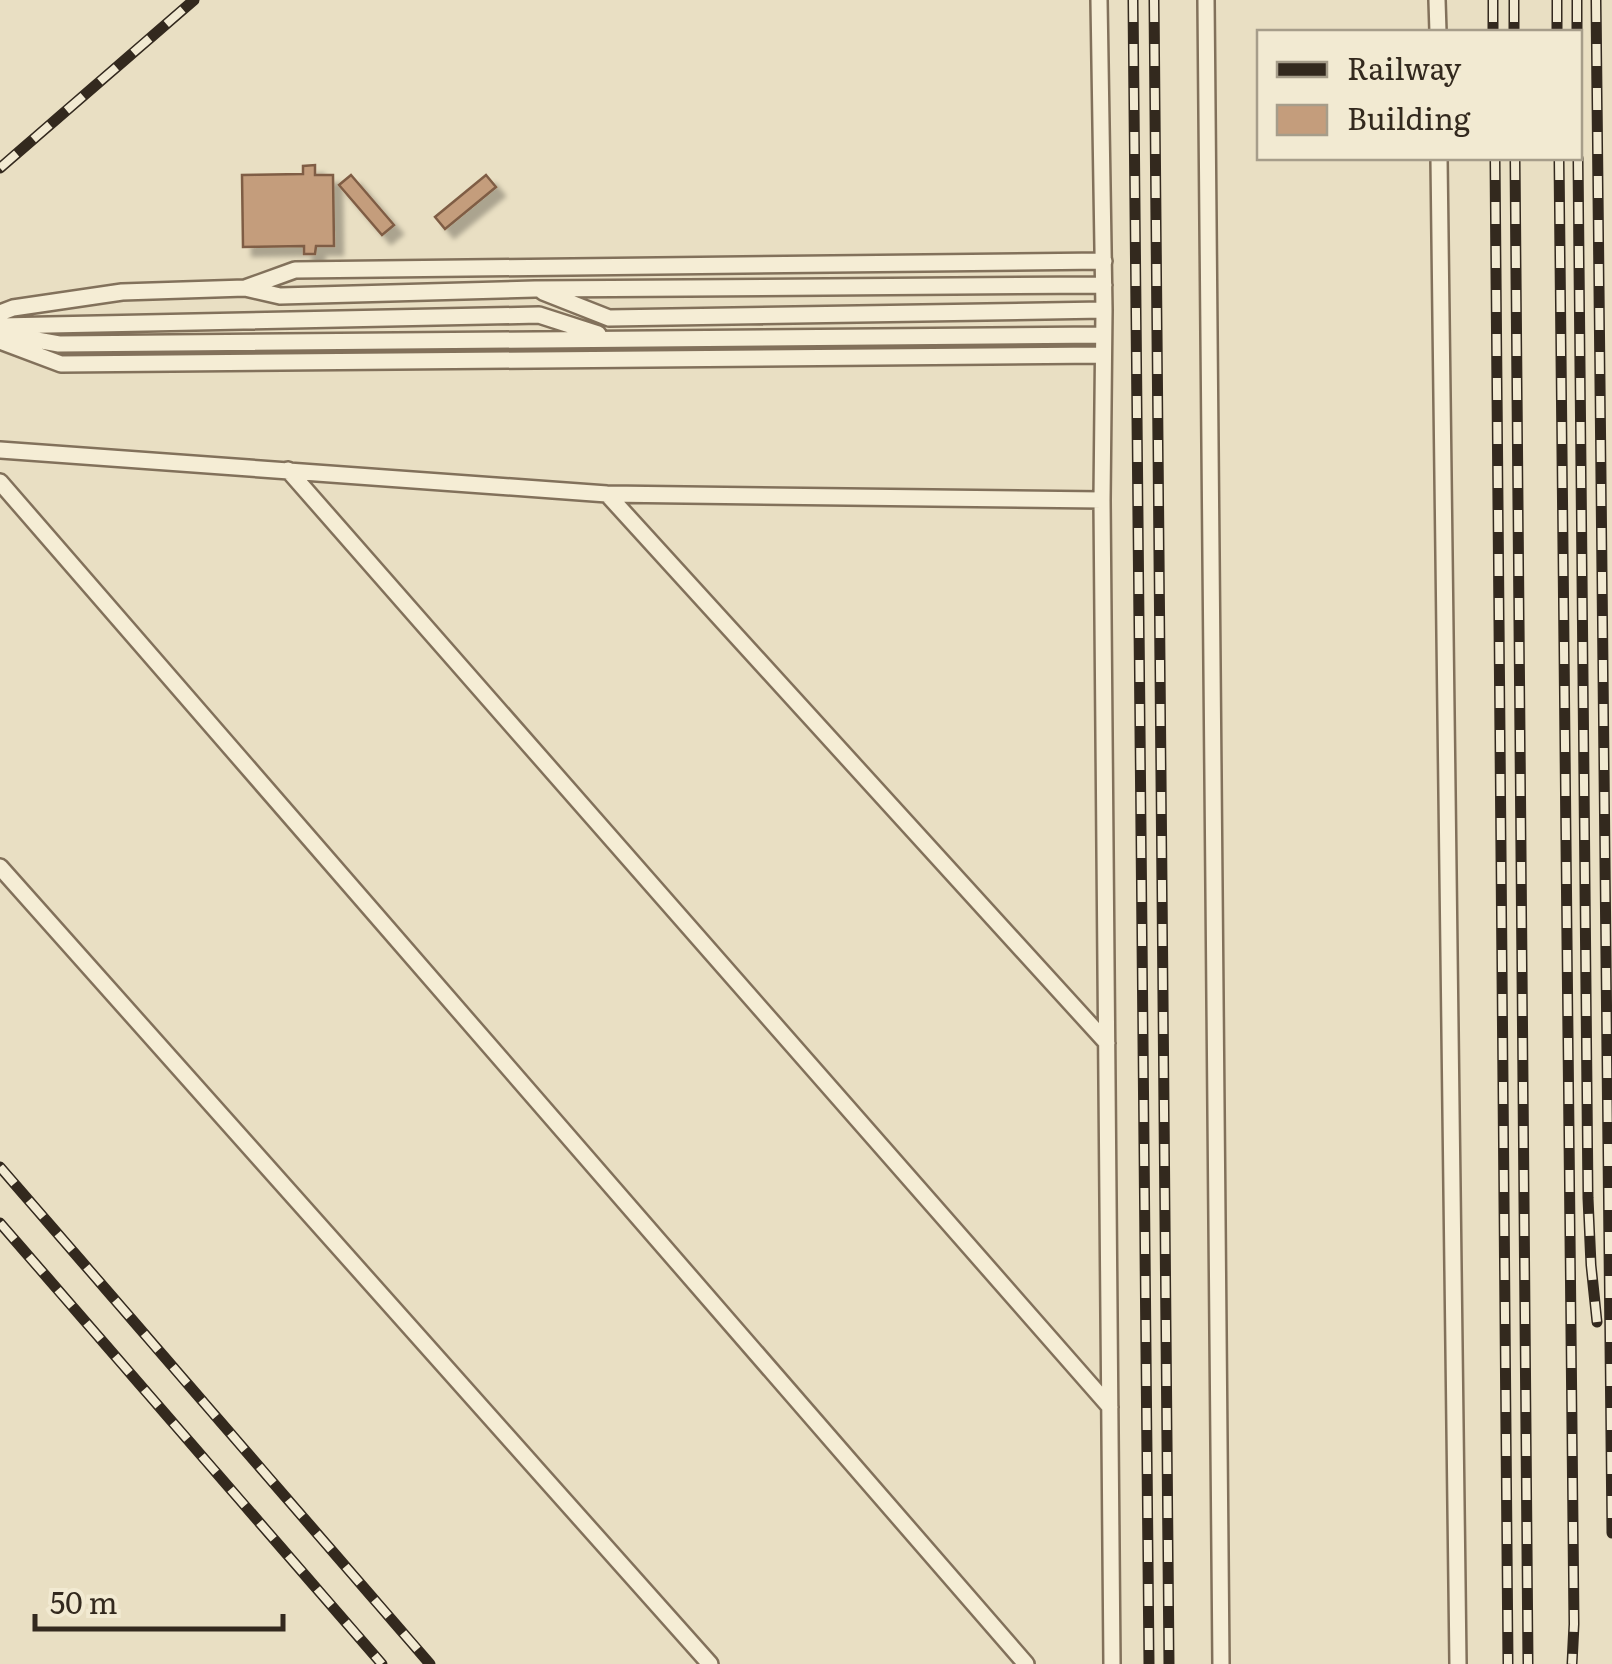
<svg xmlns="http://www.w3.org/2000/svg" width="1612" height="1664" font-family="Literata,serif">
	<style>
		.building { fill: #c49d7c; stroke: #7f5d44; stroke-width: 2.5; filter: url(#shadow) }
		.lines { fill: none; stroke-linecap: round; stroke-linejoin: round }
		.service-casing { stroke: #82715b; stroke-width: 20 }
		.service { stroke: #f5edd5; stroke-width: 15 }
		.rail-casing { stroke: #33291e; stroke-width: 11 }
		.rail { stroke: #f2ead2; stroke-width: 8; stroke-dasharray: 22; stroke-linecap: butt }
	</style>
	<defs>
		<filter id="shadow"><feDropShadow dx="9" dy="9" stdDeviation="2.5" flood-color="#0004"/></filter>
	</defs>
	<rect width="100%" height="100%" fill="#e9dfc3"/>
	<!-- building -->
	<path class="building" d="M 315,165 L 315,175 L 333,175 L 334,246 L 316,246 L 315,254 L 304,254 L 304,246 L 243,247 L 242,175 L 303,174 L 303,166 Z
		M 351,175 L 394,225 L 382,235 L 339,185 Z
		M 486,175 L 496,187 L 445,229 L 435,217 Z"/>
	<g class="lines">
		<defs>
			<path id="service" d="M 1099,0 L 1104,310 L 1102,500 L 1112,1664
				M 1206,0 L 1221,1664
				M 1437,0 L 1438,32
				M 1439,158 L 1458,1664
				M 245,288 L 295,270 L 1104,261
				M 543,292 L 609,318 L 1104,310
				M 0,313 L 13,308 L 122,292 L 245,288 L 280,296 L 535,289 L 1104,285
				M 0,326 L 539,315 L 598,334
				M 3,334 L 59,344 L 1103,335
				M 0,341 L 61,364 L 1103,355
				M 0,450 L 607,494 L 1102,500
				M 288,470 L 1110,1407
				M 0,482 L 1026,1664
				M 607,494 L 1107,1043
				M 0,867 L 710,1664"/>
		</defs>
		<!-- service casing -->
		<use href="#service" class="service-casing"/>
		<!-- service -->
		<use href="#service" class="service"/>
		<defs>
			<path id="rail" d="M 1133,0 L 1149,1664
				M 1154,0 L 1169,1664
				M 1493,0 L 1493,32
				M 1514,0 L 1514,32
				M 1557,0 L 1557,32
				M 1577,0 L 1577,32
				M 1596,0 L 1612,1533
				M 1495,158 L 1508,1664
				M 1515,158 L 1528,1664
				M 1559,158 L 1574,1624 L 1572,1664
				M 1578,158 L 1588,1198 L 1591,1265 L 1597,1322
				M 0,168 L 194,0
				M 0,1167 L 430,1664
				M 0,1223 L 382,1664"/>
		</defs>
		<!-- rail casing -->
		<use href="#rail" class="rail-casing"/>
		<!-- rail -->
		<use href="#rail" class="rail"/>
	</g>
	<!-- legend -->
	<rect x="1257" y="30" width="325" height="130" fill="#f2ead2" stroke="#a69d8a" stroke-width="2.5"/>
	<rect x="1277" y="62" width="50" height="15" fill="#33291e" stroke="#a69d8a" stroke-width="2.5"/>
	<text x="1347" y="80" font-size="30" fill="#33291e">Railway</text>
	<rect x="1277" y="105" width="50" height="30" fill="#c49d7c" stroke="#a69d8a" stroke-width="2.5"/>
	<text x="1347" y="130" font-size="30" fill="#33291e">Building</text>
	<!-- scale -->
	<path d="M35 1614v15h248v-15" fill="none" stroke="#33291e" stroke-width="5"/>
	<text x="50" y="1614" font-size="30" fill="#33291e" stroke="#f2ead2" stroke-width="8" paint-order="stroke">50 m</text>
</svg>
